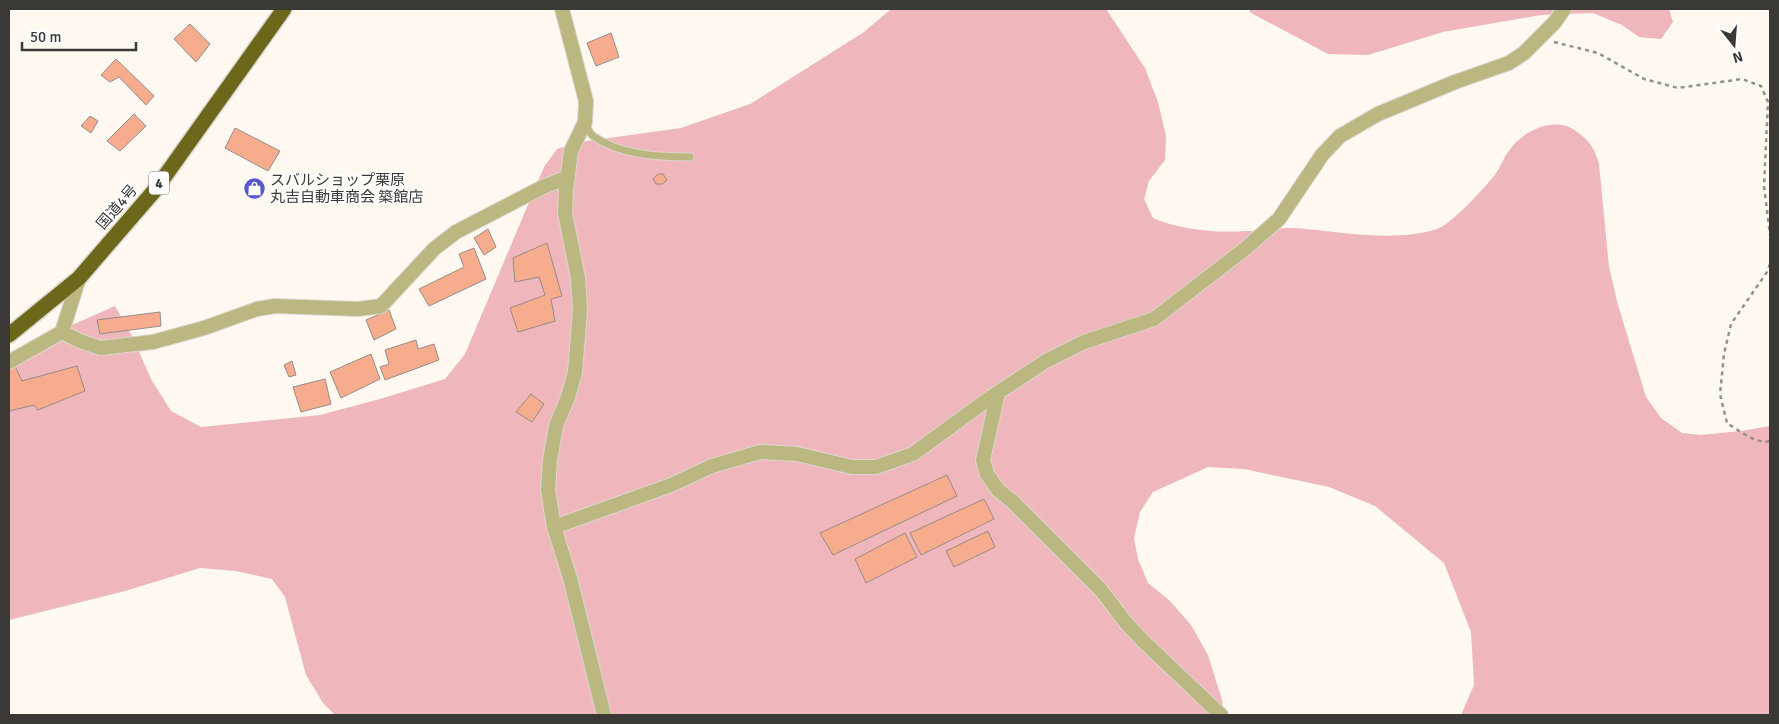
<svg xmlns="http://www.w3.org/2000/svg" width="1779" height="724" font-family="Signika,'Noto Sans JP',sans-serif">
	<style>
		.green { fill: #efb7bc }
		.building { fill: #f7ac8d; stroke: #958c88 }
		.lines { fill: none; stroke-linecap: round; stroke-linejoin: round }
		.lane-casing { stroke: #dcd6cf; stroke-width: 9 }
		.street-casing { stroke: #dcd6cf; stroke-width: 16 }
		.highway-casing { stroke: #dcd6cf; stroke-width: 18 }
		.path { stroke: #94908b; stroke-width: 2.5; stroke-dasharray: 4 4; stroke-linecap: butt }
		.lane { stroke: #bab781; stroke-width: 7 }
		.street { stroke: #bab781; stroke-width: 14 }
		.highway { stroke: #6c671b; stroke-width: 15 }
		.labels { text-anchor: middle; stroke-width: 4; stroke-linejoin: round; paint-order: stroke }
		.shield { fill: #fff; stroke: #767472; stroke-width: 1 }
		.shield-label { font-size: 14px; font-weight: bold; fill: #3b3936 }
		.poi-label { font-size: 15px; fill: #3b3936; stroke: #fff; text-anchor: start }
		.street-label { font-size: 15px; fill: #3b3936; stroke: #fff }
	</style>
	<rect width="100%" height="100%" fill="#fff9f1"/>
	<!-- green -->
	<path class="green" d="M 891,9 L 1106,9 L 1145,68 L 1158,102 L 1166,136 L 1165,160 L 1149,181 L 1144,199 L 1153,218 C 1181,230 1215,233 1246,231 C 1261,231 1276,228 1291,228 C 1302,228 1314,230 1325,231 C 1361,235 1402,240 1437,229 C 1451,225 1485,187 1495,175 C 1500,168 1503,159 1508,152 C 1520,133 1551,116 1573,129 C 1588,139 1594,146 1599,164 L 1609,267 L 1618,305 L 1646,397 L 1661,418 L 1682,433 L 1701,435 L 1741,431 L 1770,426 L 1770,715 L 1461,715 L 1474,685 L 1471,632 L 1444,563 L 1375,506 L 1329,487 L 1244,469 L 1208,467 L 1153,492 L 1140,512 L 1134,538 L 1138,559 L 1148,583 L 1170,601 L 1191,625 L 1208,655 L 1222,700 L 1224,715 L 335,715 L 323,703 L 306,675 L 285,597 L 272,579 L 236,571 L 200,568 L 125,591 L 9,620 L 9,353 L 115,306 L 132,336 L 151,379 L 171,411 L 201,427 L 320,415 L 380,399 L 445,379 L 465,354 L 544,167 L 557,149 L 580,142 L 681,128 L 750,104 L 864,32 Z
		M 1249,9 L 1669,9 L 1673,22 L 1661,39 L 1639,37 L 1622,25 L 1593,13 L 1541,15 L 1443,32 L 1368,55 L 1328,54 L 1251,13 Z"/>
	<!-- building -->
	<path class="building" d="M 190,24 L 210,44 L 196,62 L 174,39 Z
		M 611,33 L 619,57 L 596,66 L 587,43 Z
		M 116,59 L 154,96 L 146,105 L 119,77 L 110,82 L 101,75 Z
		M 134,114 L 146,126 L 120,151 L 107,141 Z
		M 90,116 L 98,121 L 91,133 L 81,126 Z
		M 235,128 L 280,151 L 268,171 L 225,148 Z
		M 658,174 L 663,174 L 667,180 L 663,184 L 656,184 L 653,179 Z
		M 488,229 L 496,247 L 484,255 L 474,238 Z
		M 547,243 L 562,296 L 551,299 L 555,321 L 518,332 L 510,308 L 545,295 L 539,277 L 515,282 L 513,258 Z
		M 474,248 L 486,279 L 429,306 L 419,289 L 464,267 L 459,254 Z
		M 389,310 L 396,329 L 374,340 L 366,320 Z
		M 160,312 L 161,326 L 100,334 L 97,320 Z
		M 416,340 L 418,349 L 434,344 L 439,360 L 385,380 L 380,367 L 389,364 L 385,350 Z
		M 371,354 L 380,379 L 341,398 L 330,372 Z
		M 292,361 L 296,375 L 289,377 L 284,365 Z
		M 14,364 L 22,381 L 77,366 L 85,391 L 38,410 L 34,405 L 9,411 L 9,371 Z
		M 325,379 L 331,404 L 301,412 L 293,387 Z
		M 531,394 L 544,404 L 532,422 L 516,412 Z
		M 947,475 L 957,496 L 833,555 L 820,533 Z
		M 984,499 L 994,519 L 921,555 L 910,533 Z
		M 988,531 L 995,547 L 954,567 L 946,551 Z
		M 905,533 L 917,557 L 866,583 L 855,559 Z"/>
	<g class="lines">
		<defs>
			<path id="lane" d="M 585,122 C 587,127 589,133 593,136 C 620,155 658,157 690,157"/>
			<path id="street" d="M 562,9 L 586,101 L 585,122 L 571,151 L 566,190 L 565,213 L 578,278 L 580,310 L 575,372 L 568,397 L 556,426 L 550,460 L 548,490 L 554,527 L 570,578 L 604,715
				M 62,332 L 80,341 L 100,348 L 153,342 L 204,328 L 257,309 L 275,306 L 358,309 L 381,306 L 434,249 L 456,232 L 543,187 L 568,177
				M 9,362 L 62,332 L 79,278
				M 998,393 L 983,460 L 987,474 L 998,490 L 1012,501 L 1100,589 L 1127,624 L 1142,640 L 1221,715
				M 554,527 L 671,485 L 712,466 L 760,452 L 797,454 L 852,467 L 876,467 L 913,454 L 991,397 L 1046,361 L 1084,342 L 1154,319 L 1246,248 L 1279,219 L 1322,155 L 1340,136 L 1378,114 L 1455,82 L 1509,63 L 1524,53 L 1554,23 L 1564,9"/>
			<path id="highway" d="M 9,335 L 79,278 L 155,190 L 284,9"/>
		</defs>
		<!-- lane casing -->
		<use href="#lane" class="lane-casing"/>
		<!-- street casing -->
		<use href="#street" class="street-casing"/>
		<!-- highway casing -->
		<use href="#highway" class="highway-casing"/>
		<!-- path -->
		<path class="path" d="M 1554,42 L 1598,53 L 1644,79 L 1678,88 L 1742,79 L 1761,86 L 1768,102 L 1764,186 L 1770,235
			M 1770,264 L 1767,272 L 1731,324 L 1724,354 L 1720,394 L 1727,423 C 1738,430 1757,445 1770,441"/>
		<!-- lane -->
		<use href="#lane" class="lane"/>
		<!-- street -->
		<use href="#street" class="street"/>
		<!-- highway -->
		<use href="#highway" class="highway"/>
	</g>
	<!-- icons -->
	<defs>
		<symbol id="shop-disc" viewBox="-11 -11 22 22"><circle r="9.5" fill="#5757cf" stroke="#fff"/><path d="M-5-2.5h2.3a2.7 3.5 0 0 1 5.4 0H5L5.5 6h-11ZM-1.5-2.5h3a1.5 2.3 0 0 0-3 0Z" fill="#fff"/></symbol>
	</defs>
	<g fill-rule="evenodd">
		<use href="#shop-disc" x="242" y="176" width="25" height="25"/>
	</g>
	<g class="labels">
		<!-- shield labels -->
		<rect class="shield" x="149" y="171.5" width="20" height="23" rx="4"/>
		<g class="shield-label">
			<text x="159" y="188">4</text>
		</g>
		<!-- poi labels -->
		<g class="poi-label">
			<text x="270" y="185">スバルショップ栗原<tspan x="270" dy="17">丸吉自動車商会 築館店</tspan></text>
		</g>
		<!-- street labels -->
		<g class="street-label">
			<text transform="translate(117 207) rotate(-49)" y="5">国道4号</text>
		</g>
	</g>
	<!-- border -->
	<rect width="1779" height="724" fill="none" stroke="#3b3936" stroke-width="20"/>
	<!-- north arrow -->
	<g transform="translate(1734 45) rotate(163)" stroke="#ffffff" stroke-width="4" paint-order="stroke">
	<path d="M0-4L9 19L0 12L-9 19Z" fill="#3b3936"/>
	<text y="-8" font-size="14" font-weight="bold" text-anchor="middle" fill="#3b3936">N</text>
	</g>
	<!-- scale -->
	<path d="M22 42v8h114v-8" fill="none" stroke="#3b3936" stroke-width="2.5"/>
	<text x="30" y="42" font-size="15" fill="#3b3936" stroke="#ffffff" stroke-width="4" paint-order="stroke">50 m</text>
</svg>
